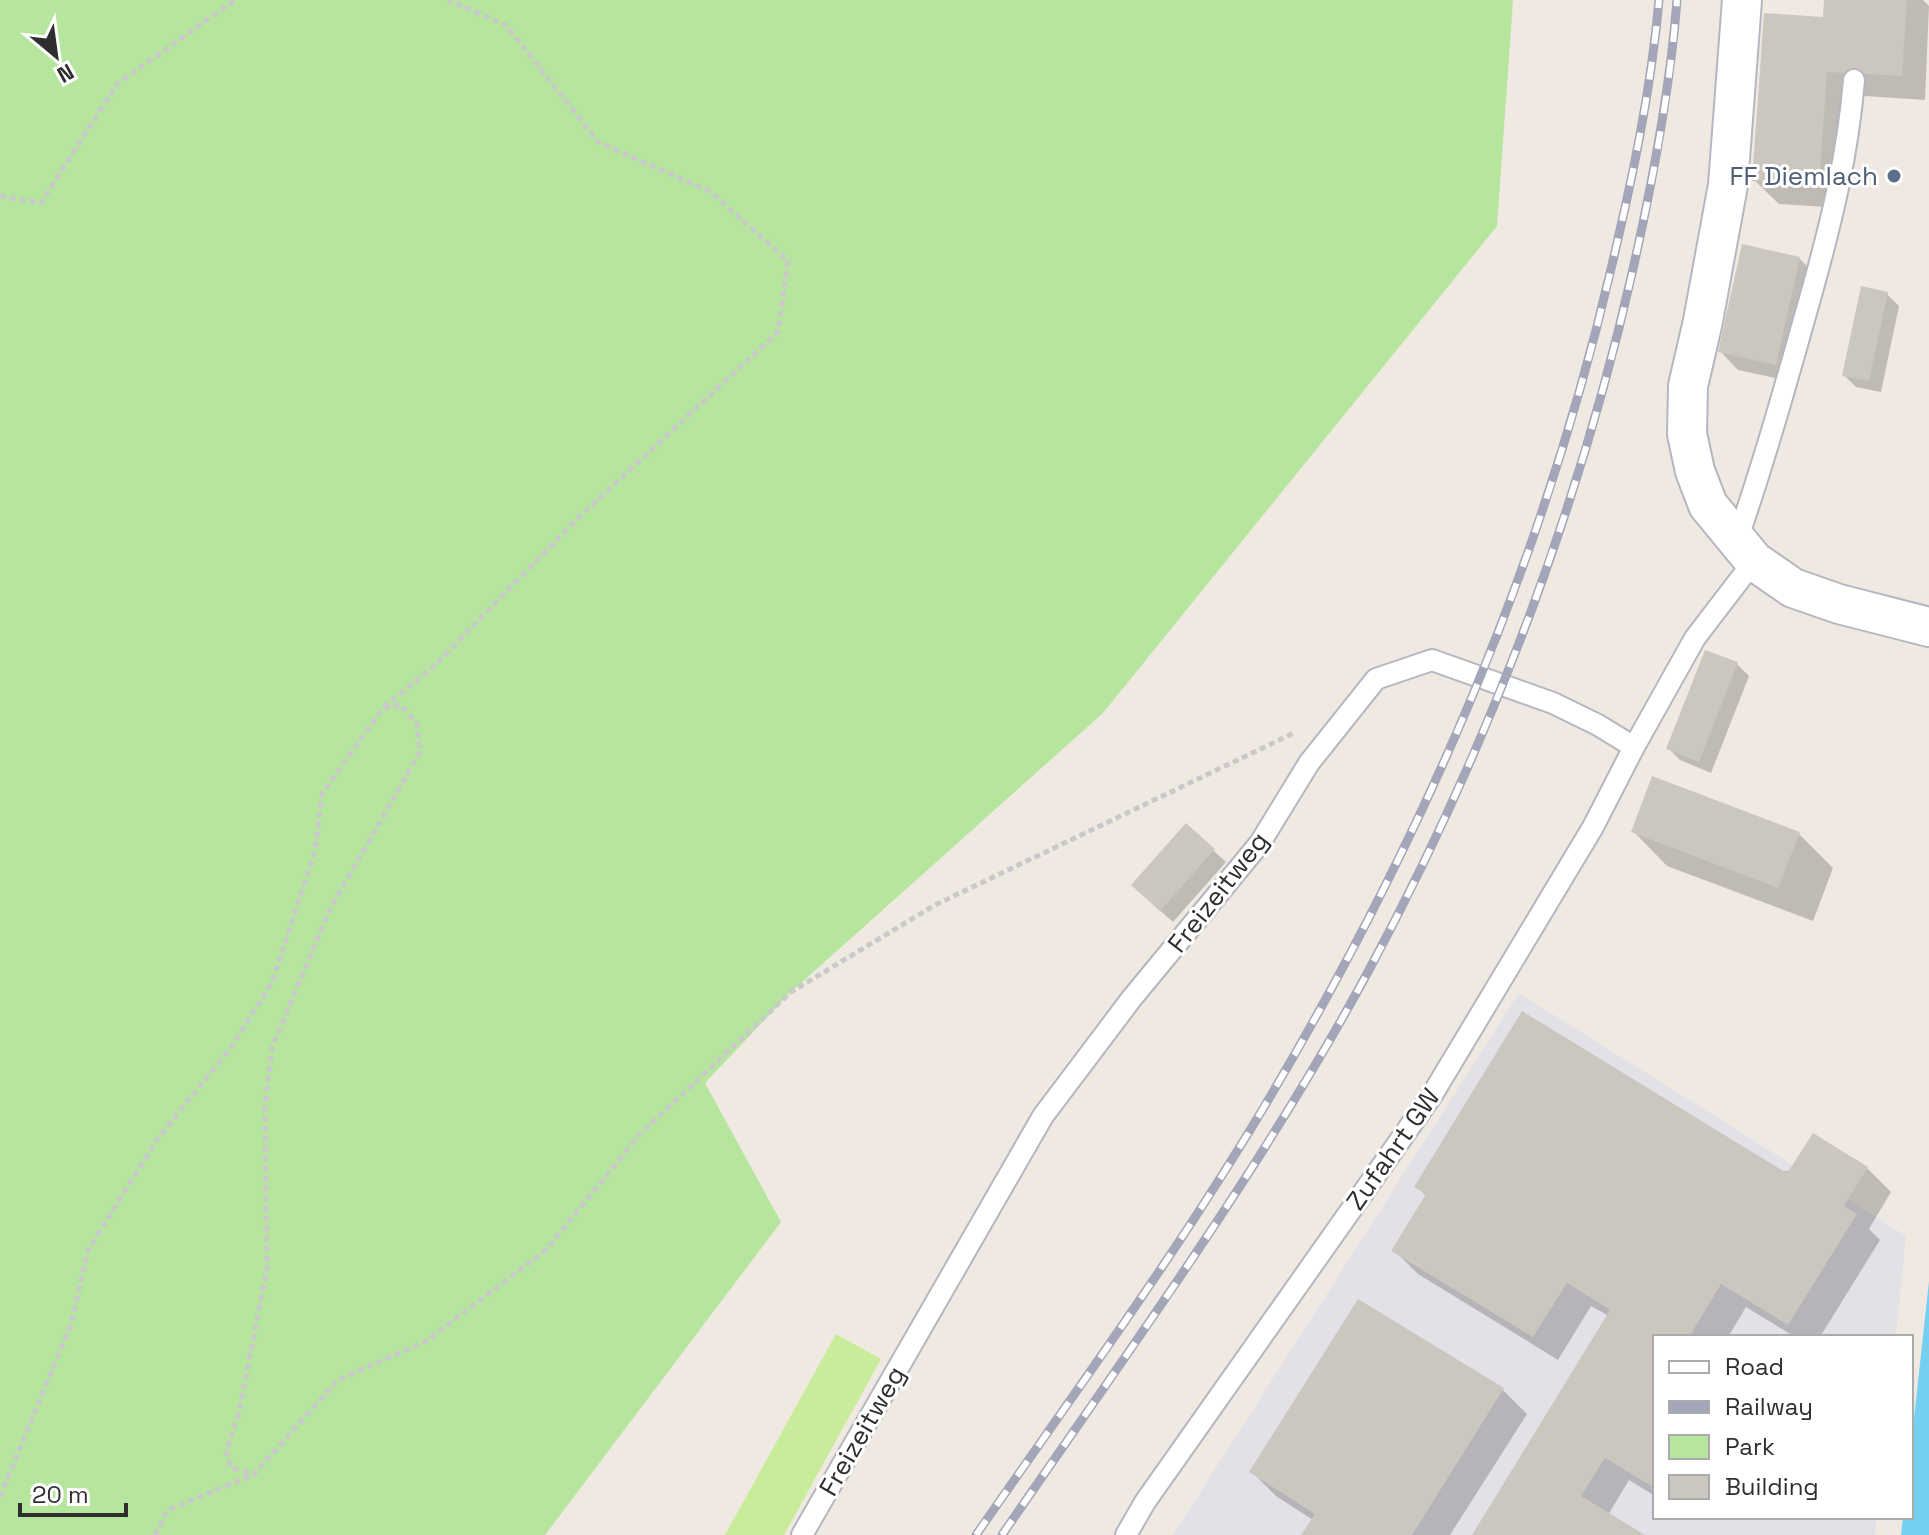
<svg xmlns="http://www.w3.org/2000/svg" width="1929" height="1535" font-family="'Space Grotesk',sans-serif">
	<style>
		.industrial { fill: #e3e1e8 }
		.green { fill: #b6e59e }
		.pitch { fill: #c9ec9a }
		.water { fill: #75cff0 }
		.shadow { fill: #0003 }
		.building { fill: #cbc7bf }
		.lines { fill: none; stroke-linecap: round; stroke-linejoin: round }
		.service-casing { stroke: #b4b7c1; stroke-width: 24 }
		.minor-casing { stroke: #b4b7c1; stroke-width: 42 }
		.path { stroke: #c9c9c9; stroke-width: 5; stroke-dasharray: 6 4; stroke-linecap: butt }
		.service { stroke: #fff; stroke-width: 20 }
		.minor { stroke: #fff; stroke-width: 38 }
		.rail-casing { stroke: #a3a6b8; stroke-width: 9 }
		.rail { stroke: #fff; stroke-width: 6; stroke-dasharray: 18; stroke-linecap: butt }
		.service-dot { fill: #5c6f8a; stroke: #fff; stroke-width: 3 }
		.labels { text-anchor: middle; stroke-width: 6; stroke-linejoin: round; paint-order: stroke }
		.service-label { font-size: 26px; fill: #4e5e75; stroke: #fff; text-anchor: end }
		.street-label { font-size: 26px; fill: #2e2e2e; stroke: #fff }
	</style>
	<rect width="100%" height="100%" fill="#efe9e1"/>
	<!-- industrial -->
	<path class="industrial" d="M 1519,993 L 1906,1236 L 1896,1337 L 1655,1337 L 1655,1517 L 1877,1517 L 1875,1535 L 1173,1535 Z"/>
	<!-- green -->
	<path class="green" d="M 0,0 L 1513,0 L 1497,226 L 1103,713 L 791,992 L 705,1083 L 781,1222 L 545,1535 L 0,1535 Z"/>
	<!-- pitch -->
	<path class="pitch" d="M 836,1334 L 881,1359 L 784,1535 L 725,1535 Z"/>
	<!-- water -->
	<path class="water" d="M 1929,1281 L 1929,1535 L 1901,1535 L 1903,1517 L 1911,1517 L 1911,1446 Z"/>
	<!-- shadow -->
	<path class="shadow" d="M 1826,0 L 1923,0 L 1929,6 L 1925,100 L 1850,95 L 1842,208 L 1779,204 L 1754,180 L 1825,19 Z
		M 1799,258 L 1818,277 L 1794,382 L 1738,370 L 1720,351 Z
		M 1887,294 L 1899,306 L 1881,392 L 1856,387 L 1844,375 Z
		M 1737,664 L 1749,676 L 1711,773 L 1680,760 L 1668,748 Z
		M 1186,826 L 1226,862 L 1173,922 L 1145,897 Z
		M 1633,831 L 1799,834 L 1833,868 L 1813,921 L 1667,866 Z
		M 1867,1168 L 1891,1192 L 1869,1229 L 1880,1240 L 1820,1337 L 1795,1337 L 1746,1307 L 1728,1337 L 1655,1337 L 1655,1496 L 1629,1480 L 1608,1515 L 1642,1535 L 1474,1535 L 1609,1316 L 1591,1306 L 1558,1360 L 1418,1274 L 1394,1250 L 1427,1197 L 1417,1186 Z
		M 1503,1390 L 1527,1414 L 1450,1535 L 1304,1535 L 1313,1520 L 1276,1496 L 1252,1472 Z"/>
	<!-- building -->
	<path class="building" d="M 1824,0 L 1907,0 L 1902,76 L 1827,72 L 1819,185 L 1752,181 L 1764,13 L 1823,17 Z
		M 1742,244 L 1800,257 L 1776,365 L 1718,352 Z
		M 1861,286 L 1888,292 L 1869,381 L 1842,376 Z
		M 1705,650 L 1738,662 L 1699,762 L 1666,749 Z
		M 1652,776 L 1800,832 L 1778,888 L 1631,832 Z
		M 1186,823 L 1215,849 L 1160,911 L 1131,885 Z
		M 1522,1011 L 1785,1172 L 1788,1172 L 1813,1133 L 1868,1167 L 1844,1206 L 1857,1214 L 1788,1325 L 1721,1284 L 1689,1337 L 1655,1337 L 1655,1488 L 1605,1458 L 1581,1496 L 1645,1535 L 1472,1535 L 1610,1310 L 1567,1283 L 1533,1337 L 1391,1251 L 1426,1194 L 1414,1187 Z
		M 1358,1299 L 1504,1388 L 1412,1535 L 1301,1535 L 1315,1514 L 1249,1472 Z"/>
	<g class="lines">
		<defs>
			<path id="service" d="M 1737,540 C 1765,459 1788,377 1811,295 C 1831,224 1848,154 1854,80
				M 802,1535 L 1043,1116 L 1132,998 L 1260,843 L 1309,763 L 1376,679 L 1432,660 L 1553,703 L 1598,725 L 1634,747 L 1695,638 L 1754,561
				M 1126,1535 L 1145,1502 L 1432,1095 L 1593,827 L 1634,747"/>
			<path id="minor" d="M 1742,0 L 1728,185 L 1703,321 L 1688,386 L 1687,434 L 1695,471 L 1708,505 L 1754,561 L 1793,588 L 1839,604 L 1929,627"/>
		</defs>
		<!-- service casing -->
		<use href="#service" class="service-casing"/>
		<!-- minor casing -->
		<use href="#minor" class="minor-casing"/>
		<!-- path -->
		<path class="path" d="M 0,196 L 41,203 L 117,84 L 235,0
			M 384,707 L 433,667 L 579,517 L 778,332 L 788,261 L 711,192 L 598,142 L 506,25 L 448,0
			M 0,1497 L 71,1324 L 88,1250 L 158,1138 L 232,1046 L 272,982 L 315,851 L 322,794 L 383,708 L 401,705 L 417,724 L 420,752 L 329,911 L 272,1048 L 265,1104 L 267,1269 L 239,1412 L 226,1452 L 231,1468 L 254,1474 L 338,1380 L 426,1341 L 545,1251 L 641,1133 L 791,992 L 935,905 L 1296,732
			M 155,1535 L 168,1510 L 252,1475"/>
		<!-- service -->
		<use href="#service" class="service"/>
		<!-- minor -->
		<use href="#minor" class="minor"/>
		<defs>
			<path id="rail" d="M 976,1535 C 1075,1392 1178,1252 1267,1102 C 1422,840 1542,566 1611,269 C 1632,180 1651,91 1659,0
				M 1002,1535 C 1129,1350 1263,1167 1369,970 C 1487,749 1578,513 1633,269 C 1653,180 1670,91 1677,0"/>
		</defs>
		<!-- rail casing -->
		<use href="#rail" class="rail-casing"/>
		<!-- rail -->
		<use href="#rail" class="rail"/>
	</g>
	<!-- markers -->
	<circle class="service-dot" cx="1894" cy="176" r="8"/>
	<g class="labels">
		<!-- service labels -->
		<g class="service-label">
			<text x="1878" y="185">FF Diemlach</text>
		</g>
		<!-- street labels -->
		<g class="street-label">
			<text transform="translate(1218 892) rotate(-52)" y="9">Freizeitweg</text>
			<text transform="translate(1393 1149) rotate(-55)" y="9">Zufahrt GW</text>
			<text transform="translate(862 1431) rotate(-60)" y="9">Freizeitweg</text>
		</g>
	</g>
	<!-- legend -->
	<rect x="1653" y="1335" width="260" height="184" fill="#ffffff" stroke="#ababab" stroke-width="2"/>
	<rect x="1669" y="1361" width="40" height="12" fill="#ffffff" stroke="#ababab" stroke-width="2"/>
	<text x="1725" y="1375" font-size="24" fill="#2e2e2e">Road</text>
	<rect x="1669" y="1401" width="40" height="12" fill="#a3a6b8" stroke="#ababab" stroke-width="2"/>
	<text x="1725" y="1415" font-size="24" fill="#2e2e2e">Railway</text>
	<rect x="1669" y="1435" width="40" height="24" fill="#b6e59e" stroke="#ababab" stroke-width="2"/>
	<text x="1725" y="1455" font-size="24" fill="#2e2e2e">Park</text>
	<rect x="1669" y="1475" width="40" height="24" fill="#cbc7bf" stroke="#ababab" stroke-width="2"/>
	<text x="1725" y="1495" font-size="24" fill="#2e2e2e">Building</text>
	<!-- north arrow -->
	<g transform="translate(56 56) rotate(151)" stroke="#ffffff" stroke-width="6" paint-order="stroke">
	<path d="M0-6L14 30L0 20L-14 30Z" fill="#2e2e2e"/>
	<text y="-12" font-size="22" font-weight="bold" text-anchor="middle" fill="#2e2e2e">N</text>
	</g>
	<!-- scale -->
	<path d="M20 1503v12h106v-12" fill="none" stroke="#2e2e2e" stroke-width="4"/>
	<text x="32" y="1503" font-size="24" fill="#2e2e2e" stroke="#ffffff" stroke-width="6" paint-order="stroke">20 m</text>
</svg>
